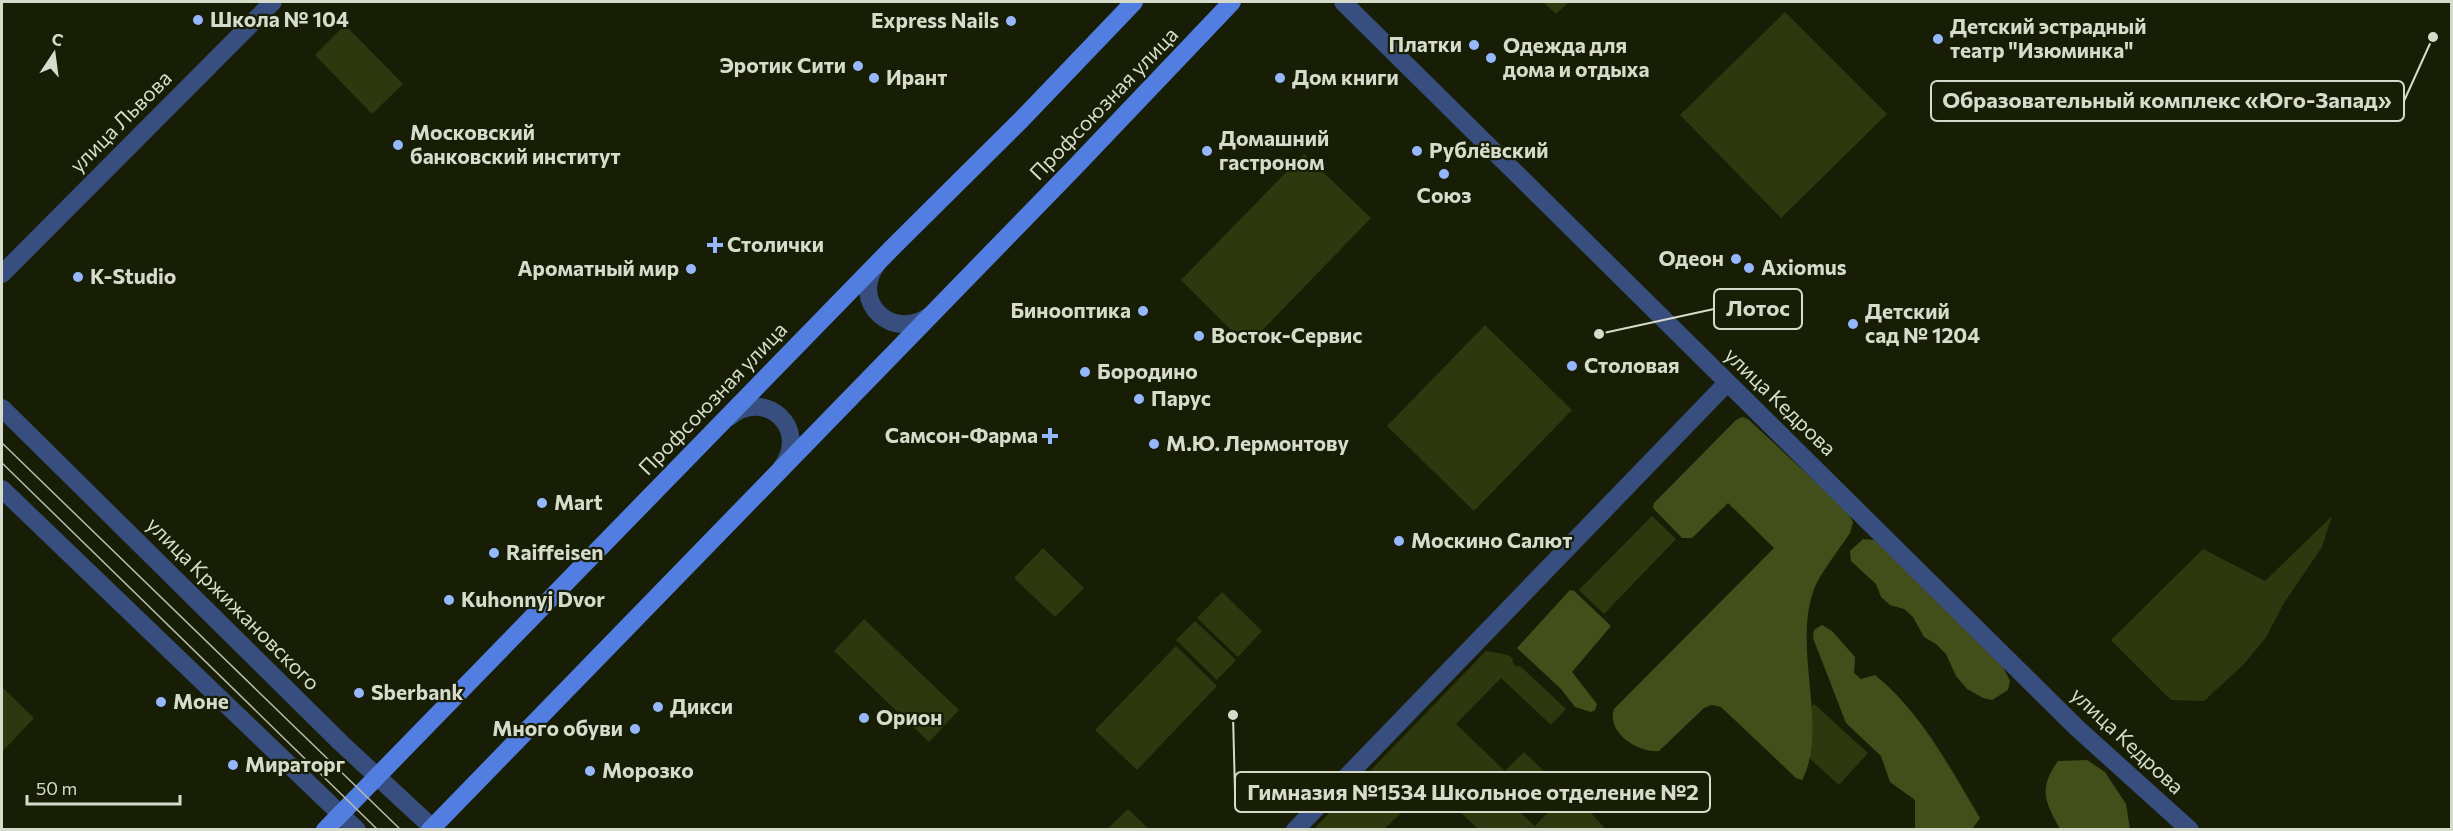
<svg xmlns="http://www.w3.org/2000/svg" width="2453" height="831" font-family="Commissioner,sans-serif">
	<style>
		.green { fill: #2e380e }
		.forest { fill: #424f1b }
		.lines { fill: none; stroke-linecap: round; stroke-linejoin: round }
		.minor { stroke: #384e7e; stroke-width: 18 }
		.major { stroke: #527ee2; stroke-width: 18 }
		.tram { stroke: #b6bbab; stroke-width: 1.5 }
		.poi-dot { fill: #95b7fd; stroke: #181e06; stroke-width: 2 }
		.labels { text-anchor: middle; stroke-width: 4.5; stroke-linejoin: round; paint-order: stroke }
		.poi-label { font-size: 21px; font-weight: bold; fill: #d6dbcc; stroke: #181e06; text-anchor: start }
		.street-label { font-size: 21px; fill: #d6dbcc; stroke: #181e06 }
		.leader { fill: none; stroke: #d6dbcc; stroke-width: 2 }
		.callout-dot { fill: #d6dbcc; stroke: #181e06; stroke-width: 2 }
		.callout { fill: #181e06; stroke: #d6dbcc; stroke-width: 2 }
		.callout-label { font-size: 22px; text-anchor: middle; font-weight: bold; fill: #d6dbcc }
	</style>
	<rect width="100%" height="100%" fill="#181e06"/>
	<!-- green -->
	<path class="green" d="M 1543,2 L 1569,2 L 1556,14 Z
		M 1785,12 L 1887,114 L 1781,218 L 1680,115 Z
		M 345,25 L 403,84 L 372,114 L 315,55 Z
		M 1304,154 L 1371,218 L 1247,346 L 1181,280 Z
		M 1485,325 L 1572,410 L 1474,511 L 1387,426 Z
		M 1652,516 L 1676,539 L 1604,614 L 1579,590 Z
		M 2332,516 L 2322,547 L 2284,603 L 2265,639 L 2243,665 L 2204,701 L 2171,700 L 2111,640 L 2203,549 L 2265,581 Z
		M 1043,548 L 1084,588 L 1055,617 L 1014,578 Z
		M 1222,592 L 1262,631 L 1238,657 L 1197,618 Z
		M 864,619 L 959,710 L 929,742 L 834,651 Z
		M 1195,621 L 1236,660 L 1217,680 L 1176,640 Z
		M 1176,646 L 1217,686 L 1137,770 L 1095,730 Z
		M 1486,651 L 1508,655 L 1513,659 L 1512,662 L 1517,667 L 1520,666 L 1566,709 L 1551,725 L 1501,678 L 1456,724 L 1505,771 L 1524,752 L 1544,771 L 1511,804 L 1535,826 L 1569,790 L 1604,827 L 1602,830 L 1478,829 L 1432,785 L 1384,829 L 1314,829 Z
		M 2,687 L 34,718 L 2,752 Z
		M 1814,704 L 1868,753 L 1839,785 L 1785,736 Z
		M 1128,809 L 1149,829 L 1107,829 Z"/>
	<!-- forest -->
	<path class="forest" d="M 1742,417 L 1748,419 L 1848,512 L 1853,522 L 1850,533 C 1839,550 1819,574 1813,592 C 1793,652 1829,729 1802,780 L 1796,778 L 1721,707 L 1712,705 L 1704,708 L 1659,751 C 1638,753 1606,733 1614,709 L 1774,548 L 1728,503 L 1692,538 L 1682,538 L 1653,508 L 1654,503 L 1736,420 Z
		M 1863,539 L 1874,540 L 1887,546 L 2002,665 L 2010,681 L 2008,690 L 1992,700 L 1983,698 L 1967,689 L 1956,676 L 1946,654 L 1936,644 L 1924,637 L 1913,617 L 1904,609 L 1890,605 L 1881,597 L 1876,584 L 1851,561 L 1850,551 Z
		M 1570,590 L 1574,591 L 1611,626 L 1572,672 L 1597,704 L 1595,710 L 1591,712 L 1575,707 L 1561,689 L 1517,648 Z
		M 1822,625 L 1832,631 L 1855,657 L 1854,673 L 1861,679 L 1875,675 C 1921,712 1950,768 1980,818 L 1972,829 L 1915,829 L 1915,800 L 1890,782 L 1881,756 L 1846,723 L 1813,638 L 1814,630 Z
		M 2087,760 L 2105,772 L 2126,804 L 2130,829 L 2060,829 C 2045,802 2038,789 2058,761 Z"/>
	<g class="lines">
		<!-- minor -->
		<path class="minor" d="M 1343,2 L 2077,728 L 2190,830
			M 877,264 C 849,302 893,343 931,315
			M 2,274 L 273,2
			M 2,408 L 341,743 L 435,830
			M 729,417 C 766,387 810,429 782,467
			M 2,489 L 357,830
			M 1295,830 L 1727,383"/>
		<!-- major -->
		<path class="major" d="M 325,830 L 892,248 L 1021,120 L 1134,2
			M 430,830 L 1074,168 L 1232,2"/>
		<!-- tram -->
		<path class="tram" d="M 2,443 L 401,830
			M 2,463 L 378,830"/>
	</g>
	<!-- markers -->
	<g class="poi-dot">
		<circle cx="198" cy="20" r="6"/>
		<circle cx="1011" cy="21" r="6"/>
		<circle cx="1938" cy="39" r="6"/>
		<circle cx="1474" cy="45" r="6"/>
		<circle cx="1491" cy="58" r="6"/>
		<circle cx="858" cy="66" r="6"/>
		<circle cx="874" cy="78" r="6"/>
		<circle cx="1280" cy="78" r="6"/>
		<circle cx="398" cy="145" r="6"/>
		<circle cx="1207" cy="151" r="6"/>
		<circle cx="1417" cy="151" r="6"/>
		<circle cx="1444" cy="174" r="6"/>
		<path d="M712 236h6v6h6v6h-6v6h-6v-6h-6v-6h6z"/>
		<circle cx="1736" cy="259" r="6"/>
		<circle cx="1749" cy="268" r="6"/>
		<circle cx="691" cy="269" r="6"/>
		<circle cx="78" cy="277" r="6"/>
		<circle cx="1143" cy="311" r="6"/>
		<circle cx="1853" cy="324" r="6"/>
		<circle cx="1199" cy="336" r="6"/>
		<circle cx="1572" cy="366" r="6"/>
		<circle cx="1085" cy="372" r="6"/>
		<circle cx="1139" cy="399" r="6"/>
		<path d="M1047 427h6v6h6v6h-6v6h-6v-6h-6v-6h6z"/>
		<circle cx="1154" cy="444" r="6"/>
		<circle cx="542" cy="503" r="6"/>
		<circle cx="1399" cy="541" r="6"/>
		<circle cx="494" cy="553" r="6"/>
		<circle cx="449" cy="600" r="6"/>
		<circle cx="359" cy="693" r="6"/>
		<circle cx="161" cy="702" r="6"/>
		<circle cx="658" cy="707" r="6"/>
		<circle cx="864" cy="718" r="6"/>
		<circle cx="635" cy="729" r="6"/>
		<circle cx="233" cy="765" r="6"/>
		<circle cx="590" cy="771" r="6"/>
	</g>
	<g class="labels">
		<!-- poi labels -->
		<g class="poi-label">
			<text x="210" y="27">Школа № 104</text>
			<text x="999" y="28" text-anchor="end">Express Nails</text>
			<text x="1950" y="34">Детский эстрадный<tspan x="1950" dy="24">театр "Изюминка"</tspan></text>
			<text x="1462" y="52" text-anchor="end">Платки</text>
			<text x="1503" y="53">Одежда для<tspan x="1503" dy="24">дома и отдыха</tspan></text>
			<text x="846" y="73" text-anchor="end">Эротик Сити</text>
			<text x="886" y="85">Ирант</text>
			<text x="1292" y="85">Дом книги</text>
			<text x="410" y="140">Московский<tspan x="410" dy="24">банковский институт</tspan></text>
			<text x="1219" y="146">Домашний<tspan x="1219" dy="24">гастроном</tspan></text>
			<text x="1429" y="158">Рублёвский</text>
			<text x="1444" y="203" text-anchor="middle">Союз</text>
			<text x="727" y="252">Столички</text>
			<text x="1724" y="266" text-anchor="end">Одеон</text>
			<text x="1761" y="275">Axiomus</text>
			<text x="679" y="276" text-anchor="end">Ароматный мир</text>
			<text x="90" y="284">K-Studio</text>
			<text x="1131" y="318" text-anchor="end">Бинооптика</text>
			<text x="1865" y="319">Детский<tspan x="1865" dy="24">сад № 1204</tspan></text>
			<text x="1211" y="343">Восток-Сервис</text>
			<text x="1584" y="373">Столовая</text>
			<text x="1097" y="379">Бородино</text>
			<text x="1151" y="406">Парус</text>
			<text x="1038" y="443" text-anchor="end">Самсон-Фарма</text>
			<text x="1166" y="451">М.Ю. Лермонтову</text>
			<text x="554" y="510">Mart</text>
			<text x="1411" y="548">Москино Салют</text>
			<text x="506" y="560">Raiffeisen</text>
			<text x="461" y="607">Kuhonnyj Dvor</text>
			<text x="371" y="700">Sberbank</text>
			<text x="173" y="709">Моне</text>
			<text x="670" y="714">Дикси</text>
			<text x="876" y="725">Орион</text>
			<text x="623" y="736" text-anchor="end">Много обуви</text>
			<text x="245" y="772">Мираторг</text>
			<text x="602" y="778">Морозко</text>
		</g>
		<!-- street labels -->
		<g class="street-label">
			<text transform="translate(1104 104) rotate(-46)" y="7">Профсоюзная улица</text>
			<text transform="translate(121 122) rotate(-45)" y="7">улица Львова</text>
			<text transform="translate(713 399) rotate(-46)" y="7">Профсоюзная улица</text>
			<text transform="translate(1780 402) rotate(44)" y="7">улица Кедрова</text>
			<text transform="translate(233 604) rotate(45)" y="7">улица Кржижановского</text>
			<text transform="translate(2127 741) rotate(43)" y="7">улица Кедрова</text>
		</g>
	</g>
	<!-- callouts -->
	<path class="leader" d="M2433 37L2404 101M1599 334L1714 309M1233 715L1235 792"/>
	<g class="callout-dot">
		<circle cx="2433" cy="37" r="6"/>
		<circle cx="1599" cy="334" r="6"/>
		<circle cx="1233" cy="715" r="6"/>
	</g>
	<g class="callout">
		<rect x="1931" y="81" width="473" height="40" rx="6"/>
		<rect x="1714" y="289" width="88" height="40" rx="6"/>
		<rect x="1235" y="772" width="475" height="40" rx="6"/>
	</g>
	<g class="callout-label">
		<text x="2167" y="108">Образовательный комплекс «Юго-Запад»</text>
		<text x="1758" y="316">Лотос</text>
		<text x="1473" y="800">Гимназия №1534 Школьное отделение №2</text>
	</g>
	<!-- border -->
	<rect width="2453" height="831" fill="none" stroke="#d6dbcc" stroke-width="6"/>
	<!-- north arrow -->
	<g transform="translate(54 54) rotate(13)" stroke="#181e06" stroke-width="4.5" paint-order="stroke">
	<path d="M0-4.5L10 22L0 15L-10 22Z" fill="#d6dbcc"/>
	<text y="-9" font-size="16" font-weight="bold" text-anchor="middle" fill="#d6dbcc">С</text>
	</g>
	<!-- scale -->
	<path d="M27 795v9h153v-9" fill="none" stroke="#d6dbcc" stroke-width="3"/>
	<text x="36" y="795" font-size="18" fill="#d6dbcc" stroke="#181e06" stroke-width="4.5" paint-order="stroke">50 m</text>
</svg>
